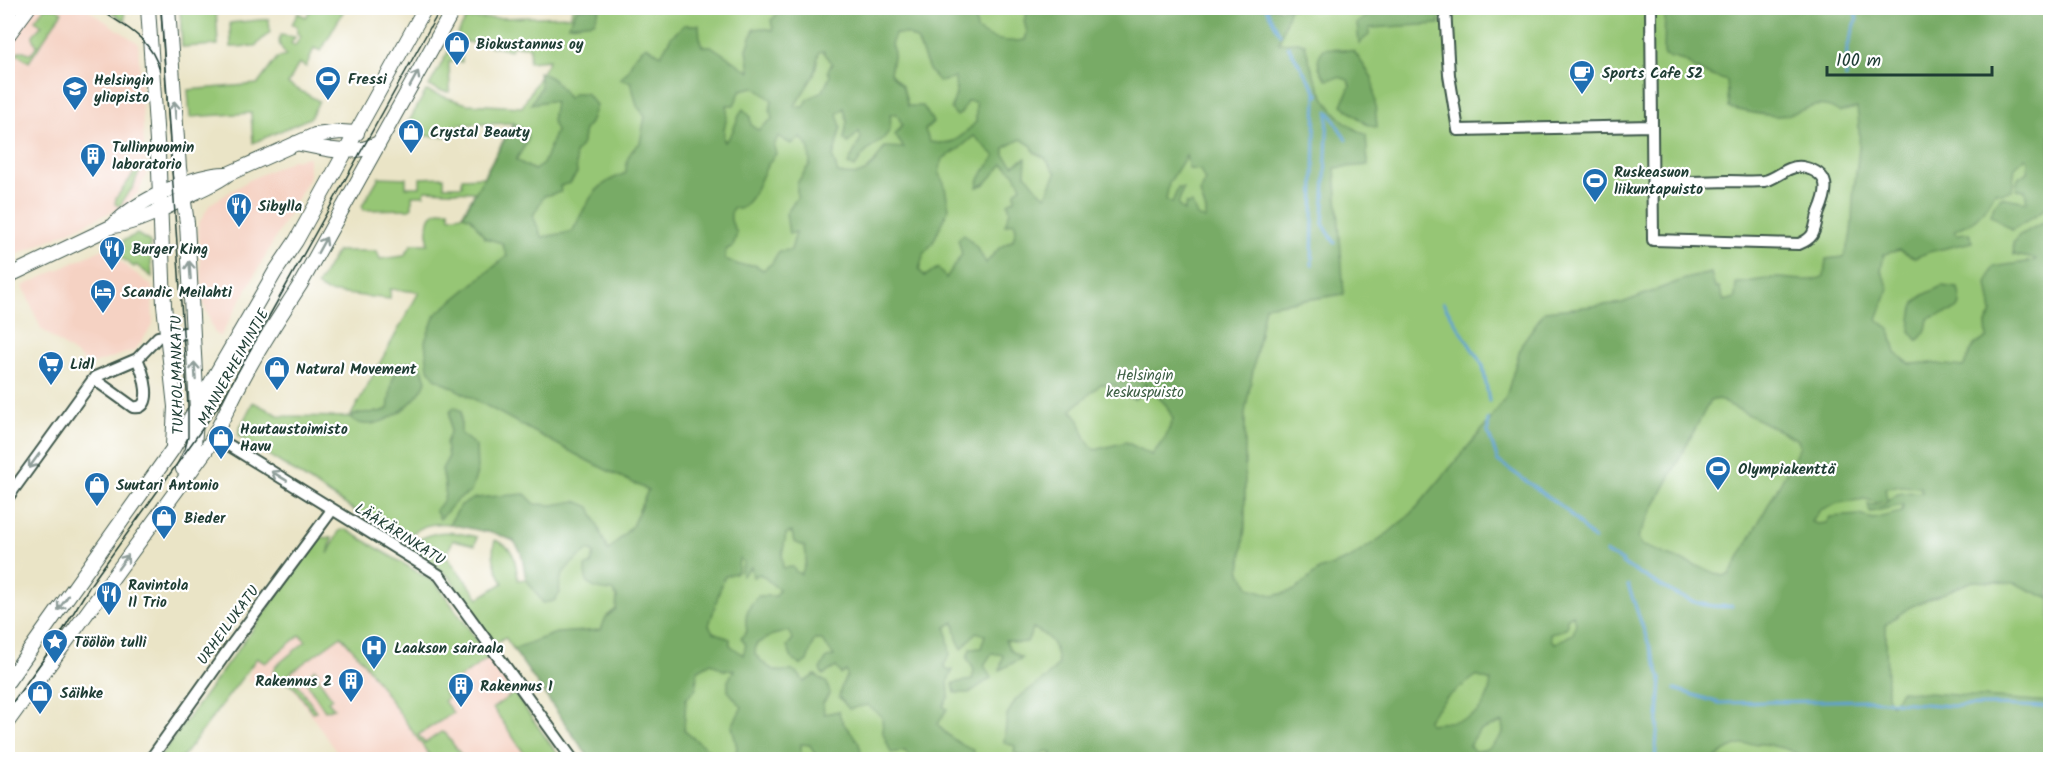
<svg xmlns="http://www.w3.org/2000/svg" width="2058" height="767" font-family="Kalam,sans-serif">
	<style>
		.built { fill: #f5d2c3 }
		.green { fill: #96c675; stroke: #5a8254; stroke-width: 1.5 }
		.forest { fill: #78ab66; stroke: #4c744d; stroke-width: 1.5; fill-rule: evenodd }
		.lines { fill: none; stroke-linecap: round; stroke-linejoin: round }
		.stream { stroke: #5da1d2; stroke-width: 3 }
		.minor-casing { stroke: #3d564a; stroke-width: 14 }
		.major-casing { stroke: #3d564a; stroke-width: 16 }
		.minor { stroke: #fff; stroke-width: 10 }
		.major { stroke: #fff; stroke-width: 14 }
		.tram { stroke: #1f3d34; stroke-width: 1.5 }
		.oneway { stroke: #8f9e9a }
		.labels { text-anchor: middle; stroke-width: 4.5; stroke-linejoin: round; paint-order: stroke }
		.poi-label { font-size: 15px; font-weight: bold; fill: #1f3d34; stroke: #fff; text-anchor: start }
		.street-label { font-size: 15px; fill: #1f3d34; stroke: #fff }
		.park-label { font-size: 15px; fill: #3d5f44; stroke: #fff }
	</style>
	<rect width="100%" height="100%" fill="#fff"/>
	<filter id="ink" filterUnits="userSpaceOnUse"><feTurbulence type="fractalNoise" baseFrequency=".0167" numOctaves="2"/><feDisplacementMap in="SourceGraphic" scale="12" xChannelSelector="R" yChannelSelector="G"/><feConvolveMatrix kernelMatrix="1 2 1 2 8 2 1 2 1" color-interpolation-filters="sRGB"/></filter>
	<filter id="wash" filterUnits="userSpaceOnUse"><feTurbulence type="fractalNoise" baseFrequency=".008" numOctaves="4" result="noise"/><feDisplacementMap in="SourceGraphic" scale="24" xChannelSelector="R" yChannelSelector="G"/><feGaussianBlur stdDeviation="1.35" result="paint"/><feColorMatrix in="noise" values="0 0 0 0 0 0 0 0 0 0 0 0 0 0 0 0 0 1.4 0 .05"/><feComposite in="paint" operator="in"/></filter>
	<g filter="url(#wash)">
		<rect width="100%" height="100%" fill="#eae4c6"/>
		<!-- built -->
		<path class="built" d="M 8,8 L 85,8 L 138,43 L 146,175 L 139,192 L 124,206 L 8,259 Z
			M 309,157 L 309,178 L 220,337 L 214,332 L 203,302 L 198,225 L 210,204 L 251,179 L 293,160 Z
			M 107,247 L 113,256 L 152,286 L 153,325 L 135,350 L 90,365 L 41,329 L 23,286 Z
			M 307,587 L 453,607 L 560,759 L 341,759 L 286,678 L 247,682 L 253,664 Z"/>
		<!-- green -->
		<path class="green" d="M 44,8 L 56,8 L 62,12 L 29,62 L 17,54 L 19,51 L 24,51 L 31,54 L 37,45 L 33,40 L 33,35 L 42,25 L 35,20 Z
			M 105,8 L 124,8 L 125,21 Z
			M 180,8 L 216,8 L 218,45 L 182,47 Z
			M 312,8 L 345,8 L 321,51 L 314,48 L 306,67 L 299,63 L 288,84 L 319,101 L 310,118 L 253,143 L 251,113 L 190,117 L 188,90 L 258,84 L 277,58 L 286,56 C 283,50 276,44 281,35 L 295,37 L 291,43 L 295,46 L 301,36 L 297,33 L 297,26 L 292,24 L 298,13 L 306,17 Z
			M 572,8 L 2050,8 L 2050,759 L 590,759 L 505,637 L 494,644 L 450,578 L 433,564 L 402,548 C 436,530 440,529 477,537 L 475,545 L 453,540 L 446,556 L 479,598 L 503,583 C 496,568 490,557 495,540 C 516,548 515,560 518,580 L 526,579 C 524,567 524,552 516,543 C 504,530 446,520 429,525 C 419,527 412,535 404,537 L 354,510 L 239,436 L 239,430 L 253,402 L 280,416 L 350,417 L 419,292 L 390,289 L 390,299 L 327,292 L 317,286 L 337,251 L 377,251 L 380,259 L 404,256 L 412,244 L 428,244 C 428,225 424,209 449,210 L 450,217 L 462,215 L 475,192 L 425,190 L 424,195 L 412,195 L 412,207 L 409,209 L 364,210 L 362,206 L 379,177 L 406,178 L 406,187 L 420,187 L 420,178 L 444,177 L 444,186 L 462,186 L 462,178 L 483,177 L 513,123 L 455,125 L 452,136 L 419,136 L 403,132 L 426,91 L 467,104 L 522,107 L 549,60 L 529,62 L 530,47 L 513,46 L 511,50 L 467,42 L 456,37 L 466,19 L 571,16 Z
			M 269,19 L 270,32 L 255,46 L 231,47 L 230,23 Z
			M 452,45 L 461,47 L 462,62 L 449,62 L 450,89 L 449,92 L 441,91 L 429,86 Z
			M 138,168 L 141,171 C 134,178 136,185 131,190 C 126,196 124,196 122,204 L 118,206 L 115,204 L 116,198 Z
			M 137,234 L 150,242 L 152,277 L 136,265 L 134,267 L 118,255 L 114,245 Z
			M 345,529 L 436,583 L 489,657 L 443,690 L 448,698 L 444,701 L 453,713 L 418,735 L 425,743 L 441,732 L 445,733 L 464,759 L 432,759 L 362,660 L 341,636 L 290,673 L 316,711 L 312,712 L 295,688 L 276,676 L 273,672 L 276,666 L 306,641 L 300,635 L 265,663 L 257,658 L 181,759 L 158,759 L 320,537 L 332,538 L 328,554 L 339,531 Z
			M 315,669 L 318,673 L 316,675 L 332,698 L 328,701 L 334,708 L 325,711 L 307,683 L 307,676 Z
			M 514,693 L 561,759 L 528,759 L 493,708 Z"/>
		<!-- forest -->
		<path class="forest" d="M 578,8 L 600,8 L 594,22 L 568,25 Z
			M 784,8 L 979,8 L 975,13 L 977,30 C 992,41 1007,43 1025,40 L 1027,32 L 1024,21 L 1029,8 L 1290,8 L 1279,43 L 1298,42 L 1305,44 C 1314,83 1327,117 1366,135 L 1368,165 L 1335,168 L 1344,294 L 1265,306 L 1245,413 L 1245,527 L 1240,571 L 1250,588 L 1274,596 L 1295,590 L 1319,570 L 1349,559 L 1388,533 L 1412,513 L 1487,424 L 1506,397 L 1522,343 L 1545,311 L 1622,303 L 1685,279 L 1711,273 L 1715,288 L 1719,287 L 1724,301 L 1735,298 L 1736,283 C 1749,282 1763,279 1776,278 C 1791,278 1812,284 1824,276 L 1826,259 L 1843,257 C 1855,237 1851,211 1854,188 C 1858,157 1862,141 1857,108 L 1839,112 C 1816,95 1799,117 1776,116 C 1760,115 1744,111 1729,108 L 1727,81 L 1701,72 L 1684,61 L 1664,56 L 1665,8 L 2050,8 L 2050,202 L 2042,211 L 2012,230 L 1991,215 L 1994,205 L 2001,197 L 2027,202 L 2025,190 L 2016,189 L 2018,179 L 2027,172 L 2028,160 L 2025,158 L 2015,167 L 2012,190 L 2003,193 L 1995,192 C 1988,202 1982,216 1971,222 C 1965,226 1960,226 1954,231 L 1956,234 L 1969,233 L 1972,242 L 1929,252 L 1915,258 L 1900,250 L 1884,254 L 1881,271 L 1889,288 L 1877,319 L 1890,330 L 1896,353 L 1910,364 L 1930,363 L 1963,367 L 1974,345 L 1987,338 L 1986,324 L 1992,312 L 1987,284 L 1993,267 L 2034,261 L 2036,259 L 2014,255 L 2013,243 L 2018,236 L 2044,222 L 2050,224 L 2050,599 L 2014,583 L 1973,581 L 1910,607 L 1886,624 L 1887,695 L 1891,705 L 1901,691 L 2050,702 L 2050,759 L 1808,759 C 1788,748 1756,738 1734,747 C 1726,750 1720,755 1713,760 L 1050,760 L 1052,753 L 1047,751 L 1031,758 L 1014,753 L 1015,746 L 1004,743 L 1007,715 L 1016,699 L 1047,677 L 1058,665 C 1056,644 1052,638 1033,628 L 1027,642 L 1018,643 L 1005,640 L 1011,651 L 1022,658 L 1000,670 L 1003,655 L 992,653 L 984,665 L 991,678 L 969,693 L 955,693 L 953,683 L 972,680 L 974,670 L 967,658 L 970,649 L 981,648 L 985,635 L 976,632 L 962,649 L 957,639 L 954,622 L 946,627 L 950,654 L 944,665 L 948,671 L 953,670 L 948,680 L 949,696 L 943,706 L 947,709 L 938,724 C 944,734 962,746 973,750 L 976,759 L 912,759 L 905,751 L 891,753 L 883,733 L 882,717 L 867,705 L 849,709 L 839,697 L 842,684 L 847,676 L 846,671 L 841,674 L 836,667 L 823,675 L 820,669 L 827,658 L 834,656 L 822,640 L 814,640 L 807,661 L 801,665 L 792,659 L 787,646 L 793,639 L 789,631 L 773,635 L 756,644 L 755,654 C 760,660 766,667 774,670 C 790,676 792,662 804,682 L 815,675 L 827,683 L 830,693 L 823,703 L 824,714 L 839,711 C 841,731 864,735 861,759 L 817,759 L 810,745 L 801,744 L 801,759 L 590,759 L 513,649 L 556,633 L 601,630 L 606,617 L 616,609 L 617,597 L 613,591 C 593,590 584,587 585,566 L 591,565 L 594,553 L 589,550 C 574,561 556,572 560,593 L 554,601 L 543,603 L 526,579 L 521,552 L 514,541 L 497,534 L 449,524 L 461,505 L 475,498 L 525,494 L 535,504 L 553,505 L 576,501 L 590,507 L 608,551 L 632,526 L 648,490 L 590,462 L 435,378 L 428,368 L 425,341 L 435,315 L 507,256 L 502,243 L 485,238 L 471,218 L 463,215 L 514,123 L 527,132 L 528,140 L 516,160 L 534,170 L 543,164 L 556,131 L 552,121 L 555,102 L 549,101 L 531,104 L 541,87 L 539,72 C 554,77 559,86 568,98 L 575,93 L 586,93 L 596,105 L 590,123 L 584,130 C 585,140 581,146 575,154 L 577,173 L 570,183 L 560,186 L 561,192 L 544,196 L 533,216 L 542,237 L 572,232 C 589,201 590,186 626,173 C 626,158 629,152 640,143 L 645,116 L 637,106 L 631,82 L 620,79 L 628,71 L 634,57 L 646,46 L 661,55 L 671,37 L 684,25 L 699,25 L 700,40 L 702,46 L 711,46 L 750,72 L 747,49 L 754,29 L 762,28 L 773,30 L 771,20 ZM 895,34 L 907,34 L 917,40 L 930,72 L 940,82 L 955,78 L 956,94 L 951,109 L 957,116 L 962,112 L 967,101 L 976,102 L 976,122 C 959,139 954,146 930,142 L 925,130 L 933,122 L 923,106 L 908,106 L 903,87 L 890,73 L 894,52 L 891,45 ZM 823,51 L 832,63 L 828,71 L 830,76 L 823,91 L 808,99 L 804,107 L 794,107 L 814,75 L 819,52 ZM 754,87 L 772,100 L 770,111 L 772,119 L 758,130 L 751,125 L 750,116 L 743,109 C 735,119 735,135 724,142 C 721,128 730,118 727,105 L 734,105 L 741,90 ZM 844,108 L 847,121 L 844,139 L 848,143 L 859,132 L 861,138 L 848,164 L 855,167 C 858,163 860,158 863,155 C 877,140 894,140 890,114 L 897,114 L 902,125 L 895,135 L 904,148 L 885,147 C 869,169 868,179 838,173 L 833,158 L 841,127 L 837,114 ZM 778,136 L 791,144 L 801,138 L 809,147 L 810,164 L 797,183 L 797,198 L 786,214 L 789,234 L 796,232 L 791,250 L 779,251 L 772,263 L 763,270 L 755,265 L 739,265 L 725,259 L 726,250 L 733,246 L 737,233 C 732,224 728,218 733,208 L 739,209 C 760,197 759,170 776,154 L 774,146 ZM 974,136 L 995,156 L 979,179 L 977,187 L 985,184 L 1003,164 L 1014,173 L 1021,186 L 1015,192 L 1015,199 L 1008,203 L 1010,211 L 1005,225 L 1014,222 L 1016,229 L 1013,240 L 999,248 L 986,263 L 978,249 L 964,234 L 958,239 L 962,254 L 946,278 L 938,268 L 925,276 L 919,270 L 924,253 L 932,244 L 949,208 L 944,183 L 939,174 L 942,159 L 959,149 ZM 1021,139 L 1032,146 L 1034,152 L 1045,158 L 1056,173 L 1046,196 C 1035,189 1034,182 1025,174 L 1026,158 L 1013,165 L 1004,155 L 1004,148 ZM 1186,156 L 1189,169 L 1200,170 L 1205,181 L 1200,193 L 1206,211 L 1206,219 L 1197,216 L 1192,203 L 1186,204 L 1184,211 L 1178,205 L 1183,188 L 1178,188 L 1172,203 L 1166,200 L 1169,183 ZM 1101,384 L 1115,385 L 1125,396 L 1135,399 L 1145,384 L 1166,405 L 1173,419 L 1165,438 L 1152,455 L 1126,442 L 1095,450 C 1078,435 1086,423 1071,410 ZM 1718,399 L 1798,440 L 1800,447 L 1730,574 L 1723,576 L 1641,545 L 1638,537 L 1710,401 ZM 1896,486 L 1920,487 L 1922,492 C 1915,493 1902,491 1896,495 C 1884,504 1885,508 1868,504 L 1870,512 L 1903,505 L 1902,512 L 1873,519 L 1860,515 L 1830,517 L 1826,523 L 1817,524 L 1812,522 L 1820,510 L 1838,503 L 1865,499 L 1878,503 L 1887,500 L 1885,488 ZM 792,532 L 794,542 L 804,546 C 808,555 806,565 801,574 L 796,572 L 793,567 L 783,568 L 782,556 L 786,534 ZM 739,558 L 744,562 L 741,570 L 742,576 L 751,567 L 753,577 L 760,574 C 768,579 771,585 779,589 L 776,596 L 758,596 C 747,608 744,615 747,631 L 741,638 L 746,645 L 743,655 L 730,645 L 730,639 L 713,632 L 709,625 C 715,609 718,592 725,576 L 738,572 ZM 1573,615 L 1576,623 L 1573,634 L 1555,643 L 1551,640 L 1550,633 L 1560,631 L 1567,627 L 1567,619 ZM 711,663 L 723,670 L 734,670 L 728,681 L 728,691 L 742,707 L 732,726 L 737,748 L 734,757 L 716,757 C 705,745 695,741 684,730 L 686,699 L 696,689 L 697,671 ZM 1476,676 L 1491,681 C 1485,722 1463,720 1429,724 L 1428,719 L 1446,698 ZM 1502,722 L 1503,733 C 1494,745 1489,751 1474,751 L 1469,746 L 1479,731 Z
			M 1379,8 L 1438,8 L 1440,13 L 1439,24 L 1369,28 L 1369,35 L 1359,43 L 1357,23 Z
			M 1325,48 L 1354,51 L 1373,79 L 1377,128 L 1366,124 L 1342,105 L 1350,86 L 1348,80 L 1339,77 L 1327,80 C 1318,70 1314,57 1325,48 Z
			M 1942,286 L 1958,288 C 1967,319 1947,308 1928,319 L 1926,330 L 1918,341 L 1910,331 C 1913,298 1913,300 1942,286 Z
			M 412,362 L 422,368 L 426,381 C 419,403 371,440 350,417 C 367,408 372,417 388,409 L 392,381 L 400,364 Z
			M 454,407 L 461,411 L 461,434 L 476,446 L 477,472 L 471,492 L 458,499 L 440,519 L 435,510 C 450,499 445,484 442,469 L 448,458 L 446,443 L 450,432 L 450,412 Z"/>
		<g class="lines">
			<!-- stream -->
			<path class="stream" d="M 1266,8 L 1280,34
				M 1288,46 L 1319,96
				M 1846,78 L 1847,49 L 1857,18 L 1853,8
				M 1328,111 L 1323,224 L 1335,243
				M 1330,113 L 1346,140
				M 1312,265 L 1316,92
				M 1443,303 L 1483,366 L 1489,401
				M 1488,419 L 1488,432 L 1498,461 L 1565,509 L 1594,540
				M 1606,552 L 1607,554 L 1623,561 L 1622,564 C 1659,582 1689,611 1732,606
				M 1628,585 L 1661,679 L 1655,760
				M 1675,689 L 1719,703 L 1869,700 L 1951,706 L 1995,705 L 2045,707"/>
		</g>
	</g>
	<g filter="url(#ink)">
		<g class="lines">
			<defs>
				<path id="minor" d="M 1445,8 L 1449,75 L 1458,130 L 1652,126 L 1653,240 L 1799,244 C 1818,236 1813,229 1819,212 C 1828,191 1832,173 1802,167 C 1787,165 1777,179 1764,181 C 1752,182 1739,181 1727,181 C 1702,182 1678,182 1653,183
					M 1651,8 L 1652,126
					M 94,379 L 133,407 C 156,411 143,370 137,359
					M 214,436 L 439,575 L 573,760
					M 8,497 L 95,377 L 137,359 L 158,337 L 192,332
					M 150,760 L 231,646 L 332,510"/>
				<path id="major" d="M 148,8 L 159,171 L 164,305 L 175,407 L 173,445
					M 168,8 L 179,168 L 187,223 L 197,410 L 194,445 L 183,469
					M 8,35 L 28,8
					M 296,143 C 325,148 351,158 378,143
					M 113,226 C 133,202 197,173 228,174
					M 8,276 L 113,226 C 142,222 170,205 196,192 C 207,186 218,182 228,174 L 315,135 L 341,132 L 357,133
					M 8,681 L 172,450 L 275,272 L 296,241 L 425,8
					M 8,721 L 206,450 C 219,428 228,407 240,384 C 257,350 279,318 300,285 L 454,8"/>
			</defs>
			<!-- minor casing -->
			<use href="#minor" class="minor-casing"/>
			<!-- major casing -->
			<use href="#major" class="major-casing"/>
			<!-- minor -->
			<use href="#minor" class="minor"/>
			<!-- major -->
			<use href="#major" class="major"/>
			<!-- tram -->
			<path class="tram" d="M 97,8 C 124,26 151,37 160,71
				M 161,8 L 188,406 L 188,437 L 185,449
				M 8,709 L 57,640 L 91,584 L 220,404 L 441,8"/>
		</g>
		<!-- one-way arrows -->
		<defs><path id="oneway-shaft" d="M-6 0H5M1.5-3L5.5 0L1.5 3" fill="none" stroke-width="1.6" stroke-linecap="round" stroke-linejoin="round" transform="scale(1.5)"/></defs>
		<g class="oneway">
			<use href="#oneway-shaft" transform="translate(414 79) rotate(-61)"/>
			<use href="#oneway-shaft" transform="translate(175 110) rotate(-94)"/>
			<use href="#oneway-shaft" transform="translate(322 245) rotate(-61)"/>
			<use href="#oneway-shaft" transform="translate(190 270) rotate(-94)"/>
			<use href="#oneway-shaft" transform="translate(195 371) rotate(-94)"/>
			<use href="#oneway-shaft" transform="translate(34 461) rotate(126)"/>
			<use href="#oneway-shaft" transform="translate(279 476) rotate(-149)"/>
			<use href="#oneway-shaft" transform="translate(123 562) rotate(-54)"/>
			<use href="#oneway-shaft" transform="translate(63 603) rotate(125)"/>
		</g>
	</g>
	<!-- icons -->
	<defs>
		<symbol id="shop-pin" viewBox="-11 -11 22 30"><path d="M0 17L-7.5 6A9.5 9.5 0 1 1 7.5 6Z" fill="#1f6fb2" stroke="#fff"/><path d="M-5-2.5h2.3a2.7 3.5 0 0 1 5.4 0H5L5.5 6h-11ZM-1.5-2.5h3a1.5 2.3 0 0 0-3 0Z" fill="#fff"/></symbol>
		<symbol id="cafe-pin" viewBox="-11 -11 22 30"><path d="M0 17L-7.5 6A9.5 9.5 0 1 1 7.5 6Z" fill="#1f6fb2" stroke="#fff"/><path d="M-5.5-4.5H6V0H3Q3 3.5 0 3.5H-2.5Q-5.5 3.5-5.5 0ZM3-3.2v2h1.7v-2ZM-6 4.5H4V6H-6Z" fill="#fff"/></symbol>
		<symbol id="stadium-pin" viewBox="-11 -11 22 30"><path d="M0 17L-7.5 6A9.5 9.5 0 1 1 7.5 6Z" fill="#1f6fb2" stroke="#fff"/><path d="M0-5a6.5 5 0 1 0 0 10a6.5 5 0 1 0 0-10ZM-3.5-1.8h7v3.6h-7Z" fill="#fff"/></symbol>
		<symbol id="university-pin" viewBox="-11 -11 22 30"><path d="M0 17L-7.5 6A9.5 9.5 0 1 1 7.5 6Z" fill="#1f6fb2" stroke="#fff"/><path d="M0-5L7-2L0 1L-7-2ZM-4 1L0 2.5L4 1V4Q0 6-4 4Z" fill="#fff"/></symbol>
		<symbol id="building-pin" viewBox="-11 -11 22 30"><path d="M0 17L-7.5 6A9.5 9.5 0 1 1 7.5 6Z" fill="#1f6fb2" stroke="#fff"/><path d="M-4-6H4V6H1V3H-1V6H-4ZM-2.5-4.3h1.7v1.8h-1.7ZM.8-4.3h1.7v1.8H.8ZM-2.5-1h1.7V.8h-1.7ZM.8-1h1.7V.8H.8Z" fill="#fff"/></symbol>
		<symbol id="restaurant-pin" viewBox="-11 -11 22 30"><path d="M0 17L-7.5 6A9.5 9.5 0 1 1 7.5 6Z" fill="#1f6fb2" stroke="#fff"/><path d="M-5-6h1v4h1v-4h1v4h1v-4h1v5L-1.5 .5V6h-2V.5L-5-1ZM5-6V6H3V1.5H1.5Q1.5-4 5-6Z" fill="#fff"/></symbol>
		<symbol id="hotel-pin" viewBox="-11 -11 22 30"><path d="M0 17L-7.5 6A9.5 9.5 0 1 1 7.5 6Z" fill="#1f6fb2" stroke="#fff"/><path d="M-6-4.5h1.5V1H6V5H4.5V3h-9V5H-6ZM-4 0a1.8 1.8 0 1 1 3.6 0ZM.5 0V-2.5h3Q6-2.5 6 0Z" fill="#fff"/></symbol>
		<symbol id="supermarket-pin" viewBox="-11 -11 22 30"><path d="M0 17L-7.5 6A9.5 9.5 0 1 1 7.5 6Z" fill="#1f6fb2" stroke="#fff"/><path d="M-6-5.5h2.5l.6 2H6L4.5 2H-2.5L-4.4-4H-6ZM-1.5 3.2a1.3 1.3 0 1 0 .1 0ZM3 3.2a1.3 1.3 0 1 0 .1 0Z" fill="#fff"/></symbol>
		<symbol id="sight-pin" viewBox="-11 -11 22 30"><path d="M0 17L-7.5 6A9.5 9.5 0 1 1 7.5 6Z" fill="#1f6fb2" stroke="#fff"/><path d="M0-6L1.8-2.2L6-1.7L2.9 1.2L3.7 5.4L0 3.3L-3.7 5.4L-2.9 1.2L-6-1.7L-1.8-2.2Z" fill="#fff"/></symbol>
		<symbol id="hospital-pin" viewBox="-11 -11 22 30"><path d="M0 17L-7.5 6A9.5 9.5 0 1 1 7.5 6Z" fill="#1f6fb2" stroke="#fff"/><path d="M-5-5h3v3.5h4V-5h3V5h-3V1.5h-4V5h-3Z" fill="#fff"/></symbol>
	</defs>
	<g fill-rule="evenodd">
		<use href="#shop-pin" x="442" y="29" width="30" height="40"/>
		<use href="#cafe-pin" x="1567" y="58" width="30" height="40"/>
		<use href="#stadium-pin" x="313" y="64" width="30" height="40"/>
		<use href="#university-pin" x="60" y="74" width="30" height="40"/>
		<use href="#shop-pin" x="396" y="117" width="30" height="40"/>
		<use href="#building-pin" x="78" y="141" width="30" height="40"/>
		<use href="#stadium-pin" x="1580" y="166" width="30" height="40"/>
		<use href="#restaurant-pin" x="224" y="191" width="30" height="40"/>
		<use href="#restaurant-pin" x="97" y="234" width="30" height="40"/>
		<use href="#hotel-pin" x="88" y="277" width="30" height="40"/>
		<use href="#supermarket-pin" x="36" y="349" width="30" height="40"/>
		<use href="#shop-pin" x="262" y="354" width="30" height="40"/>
		<use href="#shop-pin" x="206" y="423" width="30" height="40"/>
		<use href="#stadium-pin" x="1703" y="454" width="30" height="40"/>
		<use href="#shop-pin" x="82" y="470" width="30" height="40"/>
		<use href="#shop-pin" x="149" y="503" width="30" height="40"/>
		<use href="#restaurant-pin" x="94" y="579" width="30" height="40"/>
		<use href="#sight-pin" x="40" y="627" width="30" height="40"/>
		<use href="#hospital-pin" x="359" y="633" width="30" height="40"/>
		<use href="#building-pin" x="336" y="666" width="30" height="40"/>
		<use href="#building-pin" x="446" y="671" width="30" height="40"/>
		<use href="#shop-pin" x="25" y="678" width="30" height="40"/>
	</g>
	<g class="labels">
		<!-- poi labels -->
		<g class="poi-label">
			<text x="476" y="49">Biokustannus oy</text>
			<text x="1602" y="78">Sports Cafe 52</text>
			<text x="348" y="84">Fressi</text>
			<text x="94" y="85">Helsingin<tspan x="94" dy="17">yliopisto</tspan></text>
			<text x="430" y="137">Crystal Beauty</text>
			<text x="112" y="152">Tullinpuomin<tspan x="112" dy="17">laboratorio</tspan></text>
			<text x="1614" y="177">Ruskeasuon<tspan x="1614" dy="17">liikuntapuisto</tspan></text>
			<text x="258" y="211">Sibylla</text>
			<text x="132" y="254">Burger King</text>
			<text x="122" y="297">Scandic Meilahti</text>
			<text x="70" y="369">Lidl</text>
			<text x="296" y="374">Natural Movement</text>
			<text x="240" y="434">Hautaustoimisto<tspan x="240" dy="17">Havu</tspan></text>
			<text x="1738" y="474">Olympiakenttä</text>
			<text x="116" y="490">Suutari Antonio</text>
			<text x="184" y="523">Bieder</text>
			<text x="128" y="590">Ravintola<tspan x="128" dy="17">Il Trio</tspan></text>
			<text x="74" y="647">Töölön tulli</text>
			<text x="394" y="653">Laakson sairaala</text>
			<text x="332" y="686" text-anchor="end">Rakennus 2</text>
			<text x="480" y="691">Rakennus 1</text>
			<text x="60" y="698">Säihke</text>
		</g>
		<!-- street labels -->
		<g class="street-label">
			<text transform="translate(233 367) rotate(-61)" y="5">MANNERHEIMINTIE</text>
			<text transform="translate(177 375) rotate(-91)" y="5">TUKHOLMANKATU</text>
			<text transform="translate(400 534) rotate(32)" y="5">LÄÄKÄRINKATU</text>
			<text transform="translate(228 625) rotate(-54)" y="5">URHEILUKATU</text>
		</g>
		<!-- park labels -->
		<g class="park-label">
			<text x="1145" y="380">Helsingin<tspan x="1145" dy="17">keskuspuisto</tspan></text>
		</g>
	</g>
	<!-- margin -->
	<rect width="2058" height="767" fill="none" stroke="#fff" stroke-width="30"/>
	<!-- scale -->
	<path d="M1827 66v9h165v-9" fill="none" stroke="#1f3d34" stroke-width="3"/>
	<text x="1836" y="66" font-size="18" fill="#1f3d34" stroke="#ffffff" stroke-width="4.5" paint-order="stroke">100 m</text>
</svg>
